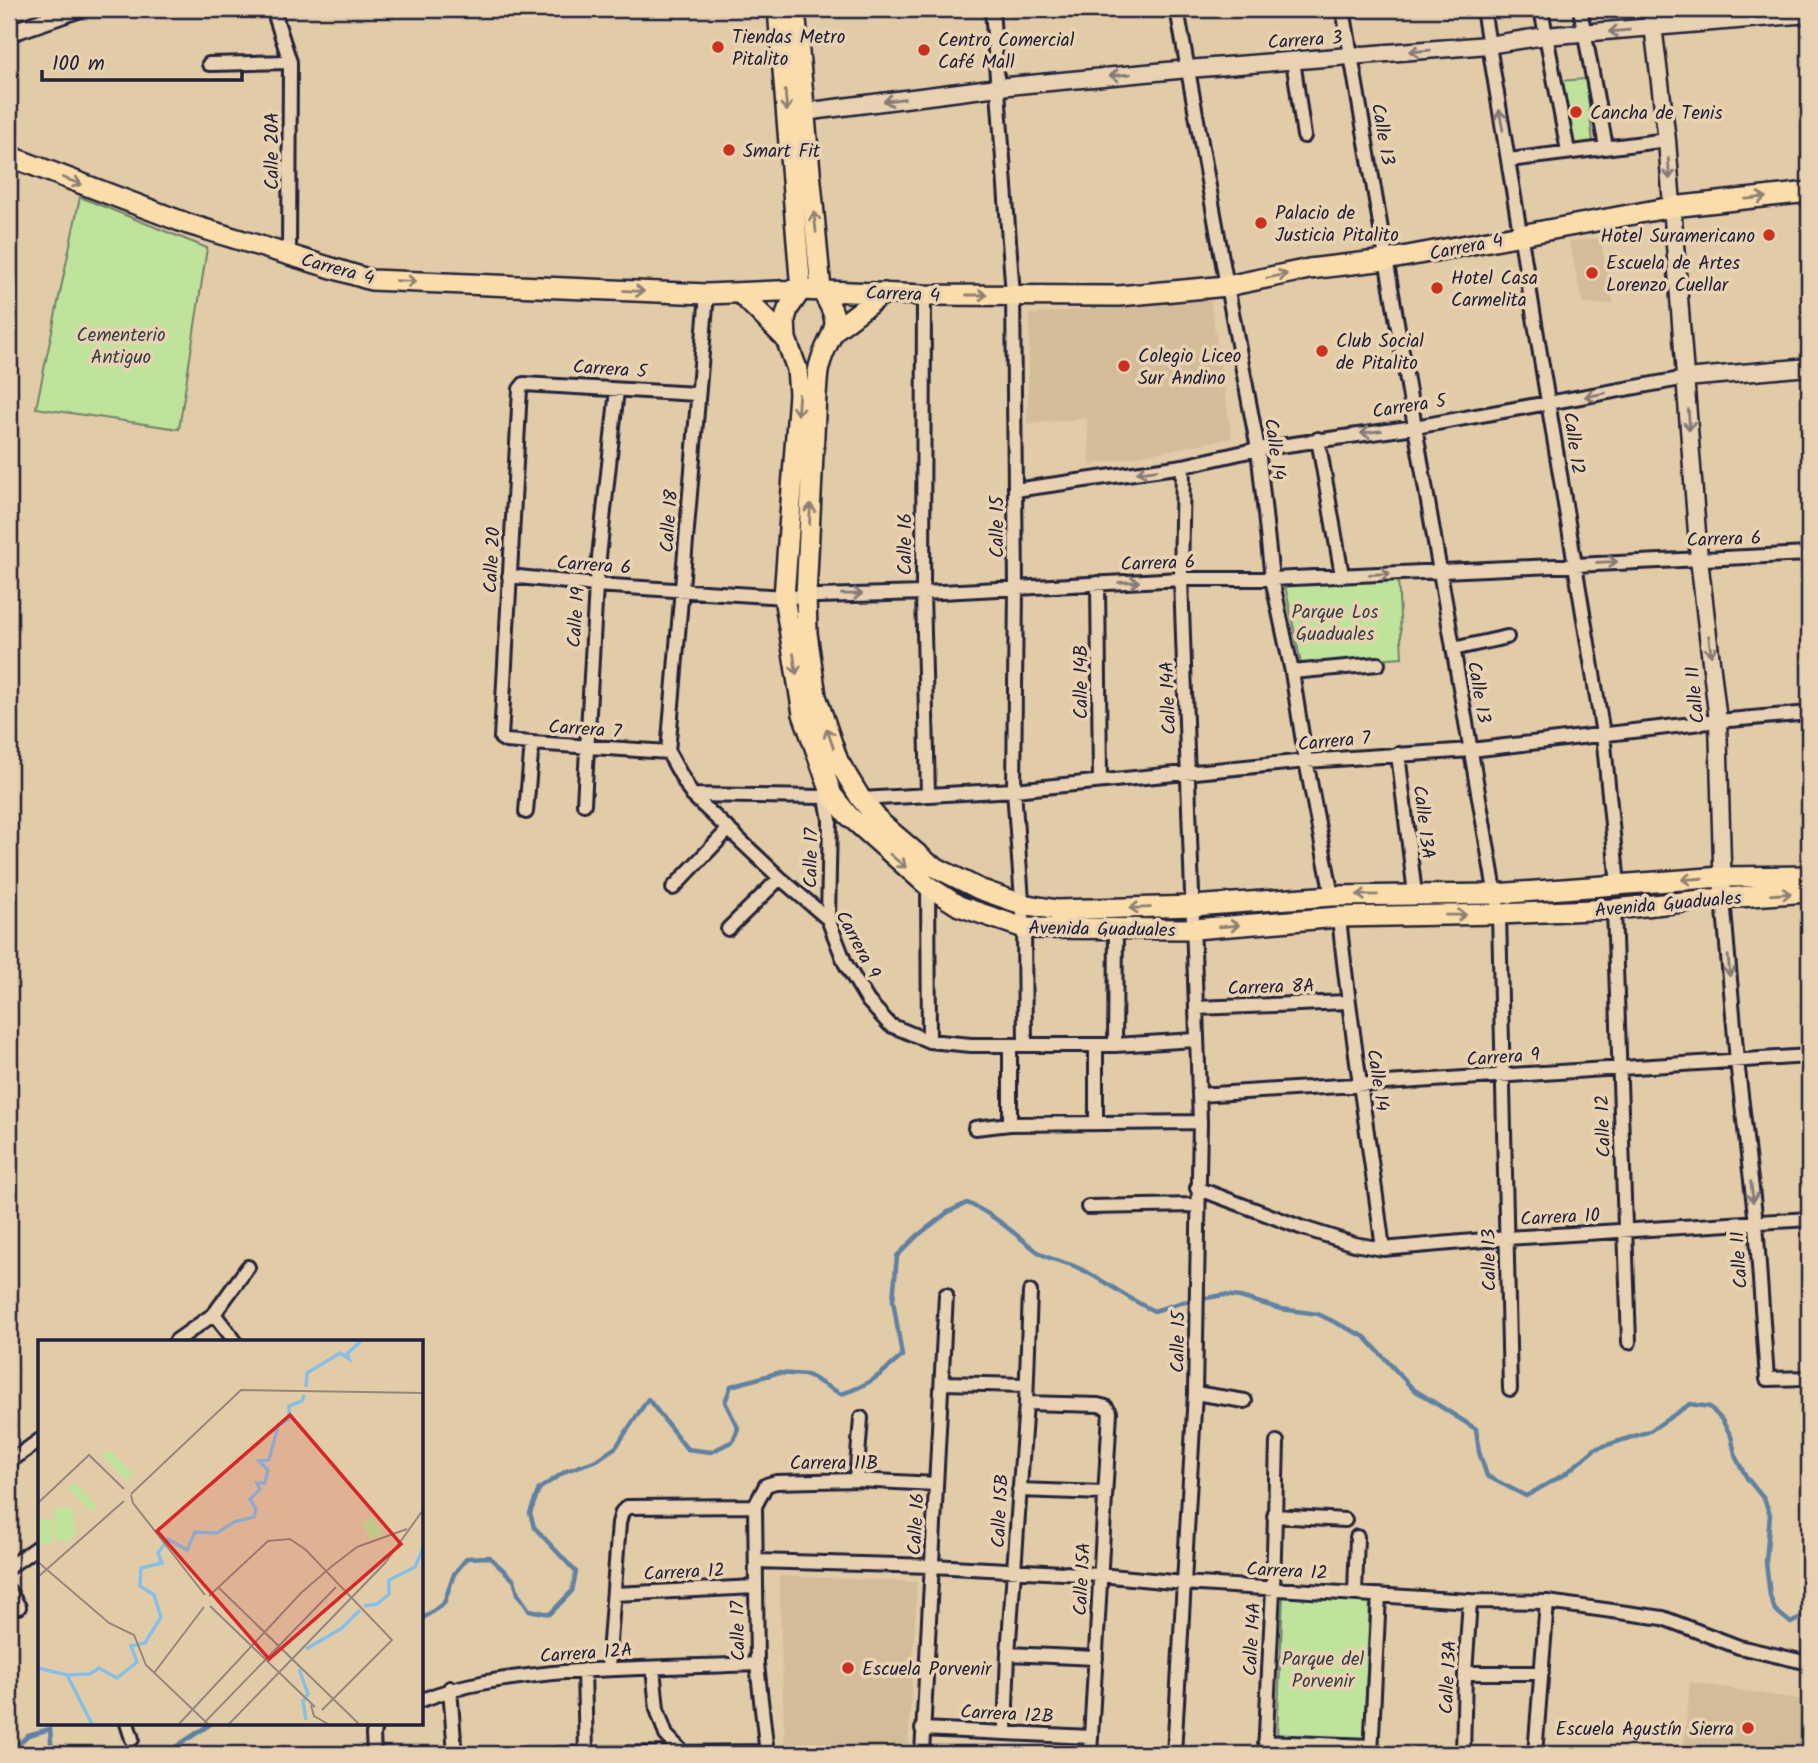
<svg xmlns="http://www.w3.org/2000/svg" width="1818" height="1763" font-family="Kalam,sans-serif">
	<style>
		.built { fill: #d3bd98 }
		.green { fill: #c0e39c; stroke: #71826c; stroke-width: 2 }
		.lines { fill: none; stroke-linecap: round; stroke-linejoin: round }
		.stream { stroke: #5f81a2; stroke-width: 4.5 }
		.street-casing { stroke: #22223b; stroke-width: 18 }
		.secondary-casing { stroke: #22223b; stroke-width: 21 }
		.primary-casing { stroke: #22223b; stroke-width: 24 }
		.street { stroke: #e8d2b1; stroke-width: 12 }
		.secondary { stroke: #e8d2b1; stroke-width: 16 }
		.primary { stroke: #faddab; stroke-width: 19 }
		.oneway { stroke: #857a76 }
		.oneway2 { stroke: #8e8073 }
		.poi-dot { fill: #c8321e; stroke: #e8d2b1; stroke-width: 2.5 }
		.labels { text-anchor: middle; stroke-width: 7; stroke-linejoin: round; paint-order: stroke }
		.poi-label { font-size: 19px; fill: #22223b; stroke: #e8d2b1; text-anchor: start }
		.street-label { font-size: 19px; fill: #22223b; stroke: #e8d2b1 }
		.park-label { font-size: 19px; fill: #3a3f4a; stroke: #e8d2b1 }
		.inset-river { fill: none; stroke: #87c0e6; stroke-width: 3.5 }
		.inset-road { fill: none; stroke: #95877c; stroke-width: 2 }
		.view { fill: #d62828; fill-opacity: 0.15; stroke: #d62828; stroke-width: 3.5 }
		.inset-edge { fill: none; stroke: #22223b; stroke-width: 3.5 }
	</style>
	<rect width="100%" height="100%" fill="#e2cba7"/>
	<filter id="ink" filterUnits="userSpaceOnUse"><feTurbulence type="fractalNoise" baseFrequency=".0143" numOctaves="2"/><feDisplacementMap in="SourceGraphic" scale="14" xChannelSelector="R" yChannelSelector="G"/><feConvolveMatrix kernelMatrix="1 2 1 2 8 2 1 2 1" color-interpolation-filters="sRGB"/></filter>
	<g filter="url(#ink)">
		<!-- built -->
		<path class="built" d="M 1600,238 L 1614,304 L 1583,304 L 1569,241 Z
			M 1210,299 L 1232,438 L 1090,465 L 1087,418 L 1027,424 L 1030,314 Z
			M 779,1576 L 917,1582 L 908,1754 L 785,1754 Z
			M 1690,1682 L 1809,1701 L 1809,1754 L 1683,1754 Z"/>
		<!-- green -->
		<path class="green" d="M 1586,79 L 1593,143 L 1568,146 L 1558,81 Z
			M 80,197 L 207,248 L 179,429 L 36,408 Z
			M 1398,577 L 1402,657 L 1301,664 L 1285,585 Z
			M 1283,1595 L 1370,1600 L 1364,1738 L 1277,1737 Z"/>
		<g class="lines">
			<!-- stream -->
			<path class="stream" d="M 422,1619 L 444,1603 L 454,1574 L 467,1558 L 489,1557 L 514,1580 L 518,1594 L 529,1610 L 550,1614 L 572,1591 L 576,1572 L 534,1527 L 530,1513 L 539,1489 L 566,1471 L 597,1460 L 616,1447 L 648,1399 L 687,1449 L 711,1452 L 733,1441 L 738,1428 L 725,1402 L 731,1386 L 777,1373 L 807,1375 L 841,1394 C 866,1387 882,1374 902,1356 L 893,1300 L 897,1256 L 917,1236 L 948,1212 L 967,1203 C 996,1215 1014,1234 1038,1252 C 1049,1260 1062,1261 1074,1266 C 1102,1278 1126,1298 1154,1311 L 1183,1302 L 1224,1295 L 1240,1297 L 1281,1309 L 1318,1314 L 1365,1337 L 1413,1389 L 1476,1429 L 1479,1452 L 1487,1476 L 1526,1496 L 1565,1474 L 1595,1449 L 1650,1431 L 1690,1404 L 1710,1407 L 1722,1420 L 1731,1436 L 1736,1458 L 1747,1478 L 1764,1499 L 1770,1514 L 1766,1562 L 1770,1596 L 1775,1610 L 1791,1623 L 1800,1618 L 1809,1607
				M 9,1754 L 28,1735 L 50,1729 L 52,1754
				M 165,1754 L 212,1723"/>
			<defs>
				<path id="street" d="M 273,9 L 290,62 L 289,255
					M 992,9 L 1013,295 L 1016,587 L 1014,790 L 1024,928 L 1025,1045
					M 1177,9 L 1227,286 L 1258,449 L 1272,579 L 1292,672 L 1306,761 L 1332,896
					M 1343,9 L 1499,914 L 1510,1389
					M 1483,9 L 1603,734 L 1618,885
					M 1541,9 L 1568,151
					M 1580,9 L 1606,147
					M 1293,60 L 1304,136
					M 209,64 L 290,62
					M 1509,160 L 1667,140
					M 924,295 L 923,593 L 928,794
					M 1318,439 L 1342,575
					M 1015,490 L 1183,466 L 1258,449 L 1415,427 L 1686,378
					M 509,576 L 596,585 L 784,597 L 923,593 L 1181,579 L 1272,579 L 1809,554
					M 1098,583 L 1100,780
					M 1453,649 L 1507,637
					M 1292,672 L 1378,664
					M 668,752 L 532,743 L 506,741 L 501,738 L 520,389 L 524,384 L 697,394
					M 668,752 L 692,795 L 780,878 L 828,919 L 845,963 L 868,1001 L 890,1025 L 929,1041 L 971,1045 L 1115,1045 L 1195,1040
					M 668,752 L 707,294
					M 1398,754 L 1415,894
					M 692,795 L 826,797 L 832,795
					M 826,797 L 830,820 L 828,919
					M 861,799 L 1014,790 L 1306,761 L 1471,750 L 1718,721 L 1809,713
					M 584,804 L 596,585 L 617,390
					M 526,812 L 532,743
					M 928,886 L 929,1041
					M 673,888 L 729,829
					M 1723,898 L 1737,1061 L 1756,1223 L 1767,1379 L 1809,1378
					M 1614,909 L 1629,1342
					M 1339,917 C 1350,1028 1369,1138 1383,1249
					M 728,929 L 780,878
					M 1196,1008 L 1347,1002
					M 1010,1045 L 1010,1124
					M 1096,1045 L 1096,1123
					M 1115,1045 L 1116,929
					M 1199,1095 L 1809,1056
					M 975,1128 L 1010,1124 L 1200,1122
					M 1197,1188 L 1300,1227 L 1354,1244 L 1383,1249 L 1507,1238 L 1809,1219
					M 1088,1207 L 1197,1205
					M 214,1314 L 235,1341
					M 176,1341 L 214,1314 L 248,1267
					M 943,1383 L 1026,1385
					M 1195,1393 L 1245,1401
					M 1026,1403 L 1098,1405 L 1106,1407 L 1110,1412 L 1090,1754
					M 9,1462 L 40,1440
					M 856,1480 L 861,1418
					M 1019,1490 L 1104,1493
					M 1274,1516 L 1345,1520
					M 756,1561 L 932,1566 L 1100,1575 L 1183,1583 L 1470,1601 L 1547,1602 L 1663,1618 L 1739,1647 L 1809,1663
					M 9,1567 L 40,1545
					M 9,1591 L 19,1607
					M 1355,1592 L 1357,1537
					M 615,1594 L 755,1587
					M 1008,1654 L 1096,1658
					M 608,1668 L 619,1523 L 622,1512 L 627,1507 L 755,1506
					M 653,1668 L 657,1709 L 666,1735 L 684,1754
					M 584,1670 L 586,1754
					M 1465,1673 L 1542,1673
					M 450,1688 L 455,1754
					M 422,1700 C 464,1683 508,1678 553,1673 C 621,1667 689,1667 757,1664
					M 127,1723 L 132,1739
					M 922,1729 L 1090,1737
					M 1005,1731 L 1008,1654 L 1026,1403 L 1030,1292
					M 1265,1742 L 1371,1746
					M 374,1754 L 373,1734 L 376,1723
					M 559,1754 L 767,1752
					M 767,1754 L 757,1664 L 755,1506 L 766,1485 L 776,1482 L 856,1480 L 936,1484
					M 922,1754 L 946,1295
					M 1174,1754 L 1195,1393 L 1200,1122 L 1181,579 L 1183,466
					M 1265,1754 L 1273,1589 L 1277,1442
					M 1371,1754 L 1379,1595
					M 1463,1754 L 1465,1673 L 1470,1601
					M 1535,1754 L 1547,1602"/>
				<path id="secondary" d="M 1651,9 L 1667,140 L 1699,559 L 1718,721 L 1723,898
					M 9,33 L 79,9
					M 804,112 L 998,87 L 1188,69 L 1488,45 L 1545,36 L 1809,14
					M 1686,378 L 1809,367"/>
				<path id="primary" d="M 778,9 L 801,290
					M 795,9 L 821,290 C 848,332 829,328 819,367 C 817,375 817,385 816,394 L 806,595 L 807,633 L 816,696 L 838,761 L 861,799 L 882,824 L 929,864 L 979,889 L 1022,904 L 1057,910 L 1193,906 L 1332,896 L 1496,894 L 1722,877 L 1809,876
					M 9,156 L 188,224 L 371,280 L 707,294 L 801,290 L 924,295 L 1119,296 L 1227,286 L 1309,269 L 1386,260 L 1672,207 L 1809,192
					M 801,290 L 788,309 L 785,319 L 786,339 L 797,369 L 799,394 L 784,597 L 803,714 L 832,795 L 848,815 L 928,886 L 959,906 L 1024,928 L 1194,929 L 1339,917 L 1499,914 L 1614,909 L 1723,898 L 1809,892
					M 740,293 L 786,339
					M 835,330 L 884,293"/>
			</defs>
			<!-- street casing -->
			<use href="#street" class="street-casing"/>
			<!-- secondary casing -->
			<use href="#secondary" class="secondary-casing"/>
			<!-- primary casing -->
			<use href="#primary" class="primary-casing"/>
			<!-- street -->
			<use href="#street" class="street"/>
			<!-- secondary -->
			<use href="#secondary" class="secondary"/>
			<!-- primary -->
			<use href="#primary" class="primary"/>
		</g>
		<!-- one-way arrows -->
		<defs><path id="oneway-shaft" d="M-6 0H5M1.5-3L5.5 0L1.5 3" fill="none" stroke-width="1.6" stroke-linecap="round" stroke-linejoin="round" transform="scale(1.75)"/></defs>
		<g class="oneway">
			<use href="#oneway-shaft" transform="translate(1619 31) rotate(175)"/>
			<use href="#oneway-shaft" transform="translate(1420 51) rotate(175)"/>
			<use href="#oneway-shaft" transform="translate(1120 75) rotate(175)"/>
			<use href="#oneway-shaft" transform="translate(894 100) rotate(173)"/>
			<use href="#oneway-shaft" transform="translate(1501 120) rotate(-100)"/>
			<use href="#oneway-shaft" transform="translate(1669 169) rotate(86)"/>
			<use href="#oneway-shaft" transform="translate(1595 395) rotate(170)"/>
			<use href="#oneway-shaft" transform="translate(1689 420) rotate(86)"/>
			<use href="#oneway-shaft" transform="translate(1371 432) rotate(173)"/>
			<use href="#oneway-shaft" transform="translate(1147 471) rotate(172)"/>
			<use href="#oneway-shaft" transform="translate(1607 562) rotate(-2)"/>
			<use href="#oneway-shaft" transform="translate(1380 574) rotate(-2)"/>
			<use href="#oneway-shaft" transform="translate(1129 582) rotate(-2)"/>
			<use href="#oneway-shaft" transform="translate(852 594) rotate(-1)"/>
			<use href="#oneway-shaft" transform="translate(1710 646) rotate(83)"/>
			<use href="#oneway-shaft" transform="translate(1729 966) rotate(85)"/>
			<use href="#oneway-shaft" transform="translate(1752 1192) rotate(83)"/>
		</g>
		<g class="oneway2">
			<use href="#oneway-shaft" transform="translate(786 101) rotate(85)"/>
			<use href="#oneway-shaft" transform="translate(72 181) rotate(20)"/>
			<use href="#oneway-shaft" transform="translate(1756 198) rotate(-6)"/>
			<use href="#oneway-shaft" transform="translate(815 222) rotate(-96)"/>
			<use href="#oneway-shaft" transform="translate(1277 276) rotate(-12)"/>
			<use href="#oneway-shaft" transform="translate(406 281) rotate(2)"/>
			<use href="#oneway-shaft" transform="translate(634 291) rotate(2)"/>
			<use href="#oneway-shaft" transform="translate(977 295)"/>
			<use href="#oneway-shaft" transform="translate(798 405) rotate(94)"/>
			<use href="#oneway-shaft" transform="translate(810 514) rotate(-87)"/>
			<use href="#oneway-shaft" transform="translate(795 664) rotate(82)"/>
			<use href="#oneway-shaft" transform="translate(830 738) rotate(-109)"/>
			<use href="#oneway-shaft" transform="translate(898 861) rotate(40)"/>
			<use href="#oneway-shaft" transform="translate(1692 879) rotate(176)"/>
			<use href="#oneway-shaft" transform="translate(1781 894) rotate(-4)"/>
			<use href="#oneway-shaft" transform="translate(1367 895) rotate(179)"/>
			<use href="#oneway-shaft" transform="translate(1140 908) rotate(178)"/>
			<use href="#oneway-shaft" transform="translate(1456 915) rotate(-1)"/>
			<use href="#oneway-shaft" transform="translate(1229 926) rotate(-5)"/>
		</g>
	</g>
	<!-- markers -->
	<g class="poi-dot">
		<circle cx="718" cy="47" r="7"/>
		<circle cx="924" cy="50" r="7"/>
		<circle cx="1576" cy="112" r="7"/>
		<circle cx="729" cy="150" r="7"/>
		<circle cx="1261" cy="223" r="7"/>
		<circle cx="1769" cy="235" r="7"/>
		<circle cx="1592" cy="273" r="7"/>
		<circle cx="1437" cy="288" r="7"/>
		<circle cx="1322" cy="351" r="7"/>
		<circle cx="1124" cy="366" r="7"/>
		<circle cx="848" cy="1668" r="7"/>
		<circle cx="1748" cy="1728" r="7"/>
	</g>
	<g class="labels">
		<!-- poi labels -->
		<g class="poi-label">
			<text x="732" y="43">Tiendas Metro<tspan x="732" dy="22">Pitalito</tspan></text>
			<text x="938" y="46">Centro Comercial<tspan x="938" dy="22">Café Mall</tspan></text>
			<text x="1590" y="119">Cancha de Tenis</text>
			<text x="743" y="157">Smart Fit</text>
			<text x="1275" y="219">Palacio de<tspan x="1275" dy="22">Justicia Pitalito</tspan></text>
			<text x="1755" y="242" text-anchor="end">Hotel Suramericano</text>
			<text x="1606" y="269">Escuela de Artes<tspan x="1606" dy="22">Lorenzo Cuellar</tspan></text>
			<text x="1451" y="284">Hotel Casa<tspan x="1451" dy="22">Carmelita</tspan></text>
			<text x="1336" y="347">Club Social<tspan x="1336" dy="22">de Pitalito</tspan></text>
			<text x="1138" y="362">Colegio Liceo<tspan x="1138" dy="22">Sur Andino</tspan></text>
			<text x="862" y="1675">Escuela Porvenir</text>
			<text x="1734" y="1735" text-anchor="end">Escuela Agustín Sierra</text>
		</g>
		<!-- street labels -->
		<g class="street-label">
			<text transform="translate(1305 39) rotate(-4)" y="7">Carrera 3</text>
			<text transform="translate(1384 134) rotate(80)" y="7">Calle 13</text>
			<text transform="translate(271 151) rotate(-90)" y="7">Calle 20A</text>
			<text transform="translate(1466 246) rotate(-11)" y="7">Carrera 4</text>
			<text transform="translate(338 268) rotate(15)" y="7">Carrera 4</text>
			<text transform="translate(903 293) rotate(2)" y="7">Carrera 4</text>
			<text transform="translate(610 368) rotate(4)" y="7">Carrera 5</text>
			<text transform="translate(1409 405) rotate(-9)" y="7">Carrera 5</text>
			<text transform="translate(1575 443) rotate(82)" y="7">Calle 12</text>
			<text transform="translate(1276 449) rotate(82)" y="7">Calle 14</text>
			<text transform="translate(668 521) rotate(-86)" y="7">Calle 18</text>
			<text transform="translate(996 527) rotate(-90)" y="7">Calle 15</text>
			<text transform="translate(1724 538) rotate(-2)" y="7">Carrera 6</text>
			<text transform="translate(904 544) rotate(-90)" y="7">Calle 16</text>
			<text transform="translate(491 560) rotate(-87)" y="7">Calle 20</text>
			<text transform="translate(1158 562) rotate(-2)" y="7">Carrera 6</text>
			<text transform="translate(594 564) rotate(4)" y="7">Carrera 6</text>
			<text transform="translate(575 617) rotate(-86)" y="7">Calle 19</text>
			<text transform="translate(1080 682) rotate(-90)" y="7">Calle 14B</text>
			<text transform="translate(1480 692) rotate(80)" y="7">Calle 13</text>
			<text transform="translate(1694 695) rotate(-96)" y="7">Calle 11</text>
			<text transform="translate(1167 698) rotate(-92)" y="7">Calle 14A</text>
			<text transform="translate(585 728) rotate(4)" y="7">Carrera 7</text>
			<text transform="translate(1334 740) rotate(-5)" y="7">Carrera 7</text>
			<text transform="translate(1425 822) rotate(83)" y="7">Calle 13A</text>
			<text transform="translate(810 858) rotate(-89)" y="7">Calle 17</text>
			<text transform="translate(1668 903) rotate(-5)" y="7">Avenida Guaduales</text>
			<text transform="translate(1102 928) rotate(1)" y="7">Avenida Guaduales</text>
			<text transform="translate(859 944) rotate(62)" y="7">Carrera 9</text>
			<text transform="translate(1271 986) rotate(-2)" y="7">Carrera 8A</text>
			<text transform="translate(1503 1056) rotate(-4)" y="7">Carrera 9</text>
			<text transform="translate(1379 1080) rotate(81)" y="7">Calle 14</text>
			<text transform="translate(1602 1126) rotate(-92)" y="7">Calle 12</text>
			<text transform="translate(1560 1216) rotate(-3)" y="7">Carrera 10</text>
			<text transform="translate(1488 1260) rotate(-91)" y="7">Calle 13</text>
			<text transform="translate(1738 1260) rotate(-94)" y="7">Calle 11</text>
			<text transform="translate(1177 1342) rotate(-89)" y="7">Calle 15</text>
			<text x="834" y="1469">Carrera 11B</text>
			<text transform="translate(999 1511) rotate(-87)" y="7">Calle 15B</text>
			<text transform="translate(915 1524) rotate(-87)" y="7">Calle 16</text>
			<text transform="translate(1287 1570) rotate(3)" y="7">Carrera 12</text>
			<text transform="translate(684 1571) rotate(-3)" y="7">Carrera 12</text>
			<text transform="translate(1081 1579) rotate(-87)" y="7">Calle 15A</text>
			<text transform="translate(737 1631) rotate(-91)" y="7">Calle 17</text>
			<text transform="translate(1251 1639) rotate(-87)" y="7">Calle 14A</text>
			<text transform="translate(586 1652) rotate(-4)" y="7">Carrera 12A</text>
			<text transform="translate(1447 1677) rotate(-87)" y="7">Calle 13A</text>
			<text transform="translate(1007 1713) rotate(3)" y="7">Carrera 12B</text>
		</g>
		<!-- park labels -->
		<g class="park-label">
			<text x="121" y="341">Cementerio<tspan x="121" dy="22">Antiguo</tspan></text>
			<text x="1335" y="618">Parque Los<tspan x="1335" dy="22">Guaduales</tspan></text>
			<text x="1323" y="1665">Parque del<tspan x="1323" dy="22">Porvenir</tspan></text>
		</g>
	</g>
	<!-- overview -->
	<g transform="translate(38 1340)">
		<rect width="385" height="385" fill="#e2cba7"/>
		<path d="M 71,109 L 95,134 L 88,141 L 64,115 ZM 36,142 L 59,167 L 53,172 L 30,148 ZM 17,168 L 30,167 L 36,172 L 37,194 L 31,201 L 16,199 ZM 335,176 L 345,195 L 333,199 L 323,184 ZM 0,179 L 14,180 L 14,204 L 0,203 Z" fill="#c0e39c"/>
		<path class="inset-river" d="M 268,47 L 269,33 L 302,13 L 311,19 L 309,14 L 323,1M 326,266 L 339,264 L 351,254 L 351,240 L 377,227 L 385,209M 268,309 L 304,288 L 322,270M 0,328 L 29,335 L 54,384M 261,329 L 270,354 L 265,361 L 268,380M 29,335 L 52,334 L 61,328 L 79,338 L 99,322 L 93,306 L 107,303 L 123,277 L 116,255 L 102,246 L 103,228 L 124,223 L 120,213 L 130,199 L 149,210 L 157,192 L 179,193 L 196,182 L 216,177 L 218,169 L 212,159 L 222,149 L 219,143 L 227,143 L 230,130 L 221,121 L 231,120 L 240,86 L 251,79 L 251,66 L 264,61 L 266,55"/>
		<path class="inset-road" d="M 93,154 L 203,50 L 385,53M 93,155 L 95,163 L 167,255M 0,163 L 51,115 L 86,149M 0,222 L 71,283 L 96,295 L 108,325 L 170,384M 0,237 L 86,161M 181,248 L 321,384M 171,256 L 230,201 L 252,199 L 268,210 L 354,300 L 284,370M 172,266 L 277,367M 116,333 L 166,267M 273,365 L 276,376 L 290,384M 166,383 L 298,247M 141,384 L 263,253 L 293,227 L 319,207 L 369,189M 191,384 L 347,223 L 385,170"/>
		<path class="view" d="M 252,75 L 363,204 L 231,319 L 119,191 Z"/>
		<rect width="385" height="385" class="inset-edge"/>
	</g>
	<!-- margin -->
	<rect width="1818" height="1763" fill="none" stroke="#e8d2b1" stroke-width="35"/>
	<rect x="18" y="18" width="1783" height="1728" fill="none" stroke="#22223b" stroke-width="2.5" filter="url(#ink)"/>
	<!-- scale -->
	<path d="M42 70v10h200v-10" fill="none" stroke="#22223b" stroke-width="3.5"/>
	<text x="52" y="70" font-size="21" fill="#22223b" stroke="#e8d2b1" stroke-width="5" paint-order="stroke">100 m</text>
</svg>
